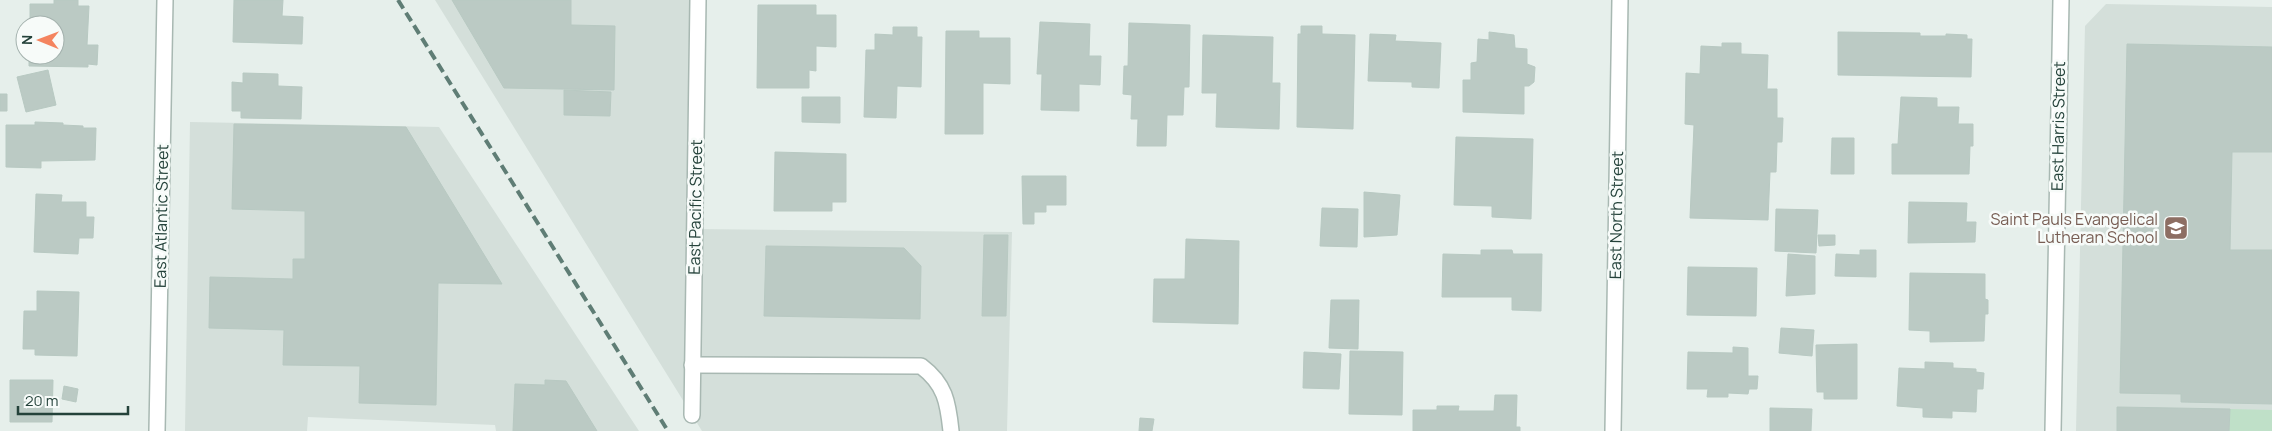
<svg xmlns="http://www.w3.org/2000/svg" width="2272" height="431" font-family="Manrope,sans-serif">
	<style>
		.built { fill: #d4dfda }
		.green { fill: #bfe0c8 }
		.building { fill: #bbcac4; stroke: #b8c9c2 }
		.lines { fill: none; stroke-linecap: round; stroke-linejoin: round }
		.service-casing { stroke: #a8b8b2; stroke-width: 18 }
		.minor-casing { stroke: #a8b8b2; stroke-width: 18 }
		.tertiary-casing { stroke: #a8b8b2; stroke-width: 18 }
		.service { stroke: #fff; stroke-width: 15 }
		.minor { stroke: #fff; stroke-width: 15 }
		.tertiary { stroke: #fff; stroke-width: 15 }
		.rail { stroke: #5f7d75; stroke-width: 4; stroke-dasharray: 10 5; stroke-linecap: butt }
		.labels { text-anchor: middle; stroke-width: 5; stroke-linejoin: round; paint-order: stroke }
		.street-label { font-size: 16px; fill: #24423a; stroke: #f7fbf9 }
		.education-label { font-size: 16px; fill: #785e54; stroke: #f7fbf9; text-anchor: end }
	</style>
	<rect width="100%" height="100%" fill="#e6efeb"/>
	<!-- built -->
	<path class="built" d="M 435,0 L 698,0 L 694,229 L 1012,232 L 1007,431 L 702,431 Z
		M 2106,4 L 2272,7 L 2272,431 L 2076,431 L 2085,26 Z
		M 190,122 L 439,127 L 639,431 L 496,431 L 495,425 L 308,417 L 307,431 L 185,431 Z"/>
	<!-- green -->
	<path class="green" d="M 2230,409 L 2272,410 L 2272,431 L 2229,431 Z"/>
	<!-- building -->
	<path class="building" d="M 54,0 L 78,0 L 78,6 L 89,6 L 87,45 L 98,45 L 97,65 L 88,64 L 88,67 L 29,66 L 29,55 L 55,55 L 55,25 L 30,25 L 30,4 L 54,4 Z
		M 234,0 L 283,0 L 282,16 L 303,17 L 302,44 L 233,42 Z
		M 452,0 L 571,0 L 571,25 L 615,26 L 614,90 L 504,88 Z
		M 758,5 L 816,5 L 816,15 L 836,15 L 836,47 L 816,46 L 816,71 L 809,70 L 809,88 L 757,88 Z
		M 1040,22 L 1090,24 L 1089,56 L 1101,56 L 1100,85 L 1079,84 L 1079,111 L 1041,110 L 1042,74 L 1037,74 Z
		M 1129,23 L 1190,25 L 1189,87 L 1184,87 L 1183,115 L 1167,115 L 1166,146 L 1137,146 L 1138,119 L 1131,119 L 1132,95 L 1123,94 L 1124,66 L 1128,66 Z
		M 1301,26 L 1322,26 L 1322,34 L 1355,35 L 1353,129 L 1297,127 L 1298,34 L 1301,34 Z
		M 893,27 L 917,27 L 917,37 L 922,37 L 921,87 L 897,86 L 896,118 L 864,117 L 866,50 L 875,50 L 875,34 L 893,35 Z
		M 946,31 L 979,31 L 979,38 L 1010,38 L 1010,84 L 983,83 L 983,134 L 945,134 Z
		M 1489,32 L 1514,35 L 1515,48 L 1527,49 L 1527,64 L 1535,67 L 1534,82 L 1529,86 L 1524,86 L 1524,114 L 1463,112 L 1463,80 L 1471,80 L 1471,63 L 1477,62 L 1478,39 L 1489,40 Z
		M 1838,32 L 1920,33 L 1920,36 L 1946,36 L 1946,34 L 1967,35 L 1967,39 L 1972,39 L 1971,77 L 1838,75 Z
		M 1370,34 L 1396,35 L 1395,41 L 1441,43 L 1439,88 L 1412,87 L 1412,82 L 1368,81 Z
		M 1203,35 L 1273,37 L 1272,83 L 1280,83 L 1279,129 L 1216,127 L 1217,93 L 1202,93 Z
		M 1722,43 L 1741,43 L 1741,54 L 1768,55 L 1767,89 L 1777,89 L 1777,118 L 1783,118 L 1782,142 L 1777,142 L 1776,172 L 1770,172 L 1768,220 L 1690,218 L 1694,125 L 1685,124 L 1686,73 L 1700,74 L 1701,46 L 1722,47 Z
		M 2127,44 L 2272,47 L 2272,152 L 2232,152 L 2230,250 L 2272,250 L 2272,404 L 2181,402 L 2181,394 L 2120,393 Z
		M 48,70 L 56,105 L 26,112 L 17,77 Z
		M 243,73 L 278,74 L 278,86 L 302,87 L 301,119 L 241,118 L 241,111 L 232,111 L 232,82 L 243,83 Z
		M 564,90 L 611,92 L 610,116 L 564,115 Z
		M 0,94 L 7,94 L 7,111 L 0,111 Z
		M 802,97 L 840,97 L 840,123 L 802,122 Z
		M 1901,97 L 1937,98 L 1937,107 L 1959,107 L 1958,124 L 1973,124 L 1973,146 L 1970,146 L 1969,174 L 1892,174 L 1892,144 L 1898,144 Z
		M 35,122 L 63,123 L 63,125 L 83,126 L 83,128 L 96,128 L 95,160 L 41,161 L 41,168 L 6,167 L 6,125 L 35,125 Z
		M 234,124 L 406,127 L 502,284 L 438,283 L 436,405 L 359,403 L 360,366 L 283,365 L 284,330 L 209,328 L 210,277 L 293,279 L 293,259 L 305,259 L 305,211 L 232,209 Z
		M 1456,137 L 1533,139 L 1531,219 L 1492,217 L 1492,206 L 1454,205 Z
		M 1832,138 L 1854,138 L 1854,174 L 1831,174 Z
		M 775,152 L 846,154 L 846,202 L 832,202 L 832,211 L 774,211 Z
		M 1022,176 L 1066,176 L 1066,205 L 1046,205 L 1046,212 L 1034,212 L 1034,224 L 1023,224 Z
		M 1364,192 L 1400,195 L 1397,235 L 1364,237 Z
		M 36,194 L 62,195 L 61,202 L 86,202 L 86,217 L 94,217 L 93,238 L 79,238 L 78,254 L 34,252 Z
		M 1909,202 L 1967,203 L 1966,222 L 1976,222 L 1975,242 L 1908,243 Z
		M 1322,208 L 1358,209 L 1357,247 L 1320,246 Z
		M 1776,209 L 1818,210 L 1816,253 L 1775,251 Z
		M 984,235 L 1008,235 L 1006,316 L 982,316 Z
		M 1818,235 L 1835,235 L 1835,245 L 1819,246 Z
		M 1186,239 L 1239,241 L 1238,324 L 1153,322 L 1154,279 L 1185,279 Z
		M 766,246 L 904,248 L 921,266 L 920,319 L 764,316 Z
		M 1481,250 L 1512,250 L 1513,254 L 1542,254 L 1541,311 L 1512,310 L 1512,297 L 1442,297 L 1443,254 L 1481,255 Z
		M 1860,250 L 1876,250 L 1876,277 L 1835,276 L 1836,254 L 1860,255 Z
		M 1788,254 L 1815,256 L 1815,294 L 1786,296 Z
		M 1688,267 L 1757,268 L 1756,316 L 1687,315 Z
		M 1910,273 L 1985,274 L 1985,299 L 1988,300 L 1988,314 L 1985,314 L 1984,341 L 1930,342 L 1930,331 L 1909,330 Z
		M 37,291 L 79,292 L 77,356 L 35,355 L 35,349 L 23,349 L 24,311 L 37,311 Z
		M 1331,300 L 1359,300 L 1358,349 L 1329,348 Z
		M 1781,328 L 1814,330 L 1812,356 L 1779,353 Z
		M 1857,344 L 1857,399 L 1824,399 L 1824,392 L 1817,392 L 1816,345 Z
		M 1733,347 L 1748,348 L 1748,376 L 1758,376 L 1757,389 L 1749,389 L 1748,394 L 1728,393 L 1728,397 L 1707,397 L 1708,389 L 1687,389 L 1688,352 L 1733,353 Z
		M 1350,351 L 1403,352 L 1402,415 L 1349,414 Z
		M 1304,352 L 1341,354 L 1339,389 L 1303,388 Z
		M 1925,362 L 1953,363 L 1953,368 L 1976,369 L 1976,372 L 1984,373 L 1983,389 L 1977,389 L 1976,412 L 1952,411 L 1952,418 L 1923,417 L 1923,408 L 1897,406 L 1899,368 L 1925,369 Z
		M 10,380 L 53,380 L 52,422 L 10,422 Z
		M 545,380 L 566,381 L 597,431 L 513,431 L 515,384 L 545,385 Z
		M 64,386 L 78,389 L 76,402 L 62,399 Z
		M 1495,395 L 1517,395 L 1516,427 L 1520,427 L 1520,431 L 1413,431 L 1413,410 L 1437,410 L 1437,406 L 1459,406 L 1458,411 L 1494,411 Z
		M 2117,407 L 2230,409 L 2229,431 L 2117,431 Z
		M 1770,408 L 1812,409 L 1811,431 L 1770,431 Z
		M 1140,418 L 1154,419 L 1152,431 L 1139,431 Z"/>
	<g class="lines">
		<defs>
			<path id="service" d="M 692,365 L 921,366 C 945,384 948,402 951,431"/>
			<path id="minor" d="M 692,415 L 698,0
				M 1613,431 L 1620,0
				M 2053,431 L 2061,0"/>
			<path id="tertiary" d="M 157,431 L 165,0"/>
		</defs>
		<!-- service casing -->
		<use href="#service" class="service-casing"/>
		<!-- minor casing -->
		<use href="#minor" class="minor-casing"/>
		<!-- tertiary casing -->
		<use href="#tertiary" class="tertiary-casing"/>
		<!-- service -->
		<use href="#service" class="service"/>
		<!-- minor -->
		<use href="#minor" class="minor"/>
		<!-- tertiary -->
		<use href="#tertiary" class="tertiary"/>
		<!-- rail -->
		<path class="rail" d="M 398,0 L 668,431"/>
	</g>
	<!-- icons -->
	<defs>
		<symbol id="school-square" viewBox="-11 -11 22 22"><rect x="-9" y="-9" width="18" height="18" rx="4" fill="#8d6e63" stroke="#f7fbf9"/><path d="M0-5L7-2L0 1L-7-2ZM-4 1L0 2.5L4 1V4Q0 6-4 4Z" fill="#fff"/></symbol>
	</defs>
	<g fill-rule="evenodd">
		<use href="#school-square" x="2162" y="214" width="28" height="28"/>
	</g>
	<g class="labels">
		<!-- street labels -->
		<g class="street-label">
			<text transform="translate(2058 126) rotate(-89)" y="6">East Harris Street</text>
			<text transform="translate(695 207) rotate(-89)" y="6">East Pacific Street</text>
			<text transform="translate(1616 215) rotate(-89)" y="6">East North Street</text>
			<text transform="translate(161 216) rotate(-89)" y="6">East Atlantic Street</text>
		</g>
		<!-- education labels -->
		<g class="education-label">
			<text x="2158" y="225">Saint Pauls Evangelical<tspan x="2158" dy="18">Lutheran School</tspan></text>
		</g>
	</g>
	<!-- north arrow -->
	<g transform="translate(40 40) rotate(271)"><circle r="24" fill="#f7fbf9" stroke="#a3b1ad"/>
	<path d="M0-4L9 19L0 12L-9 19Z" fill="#f4845f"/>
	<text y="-8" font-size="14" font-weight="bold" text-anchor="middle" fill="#24423a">N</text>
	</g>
	<!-- scale -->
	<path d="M18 406v8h110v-8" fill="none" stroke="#24423a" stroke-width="2.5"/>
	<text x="25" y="406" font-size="15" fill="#24423a" stroke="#f7fbf9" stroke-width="4" paint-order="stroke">20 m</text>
</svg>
